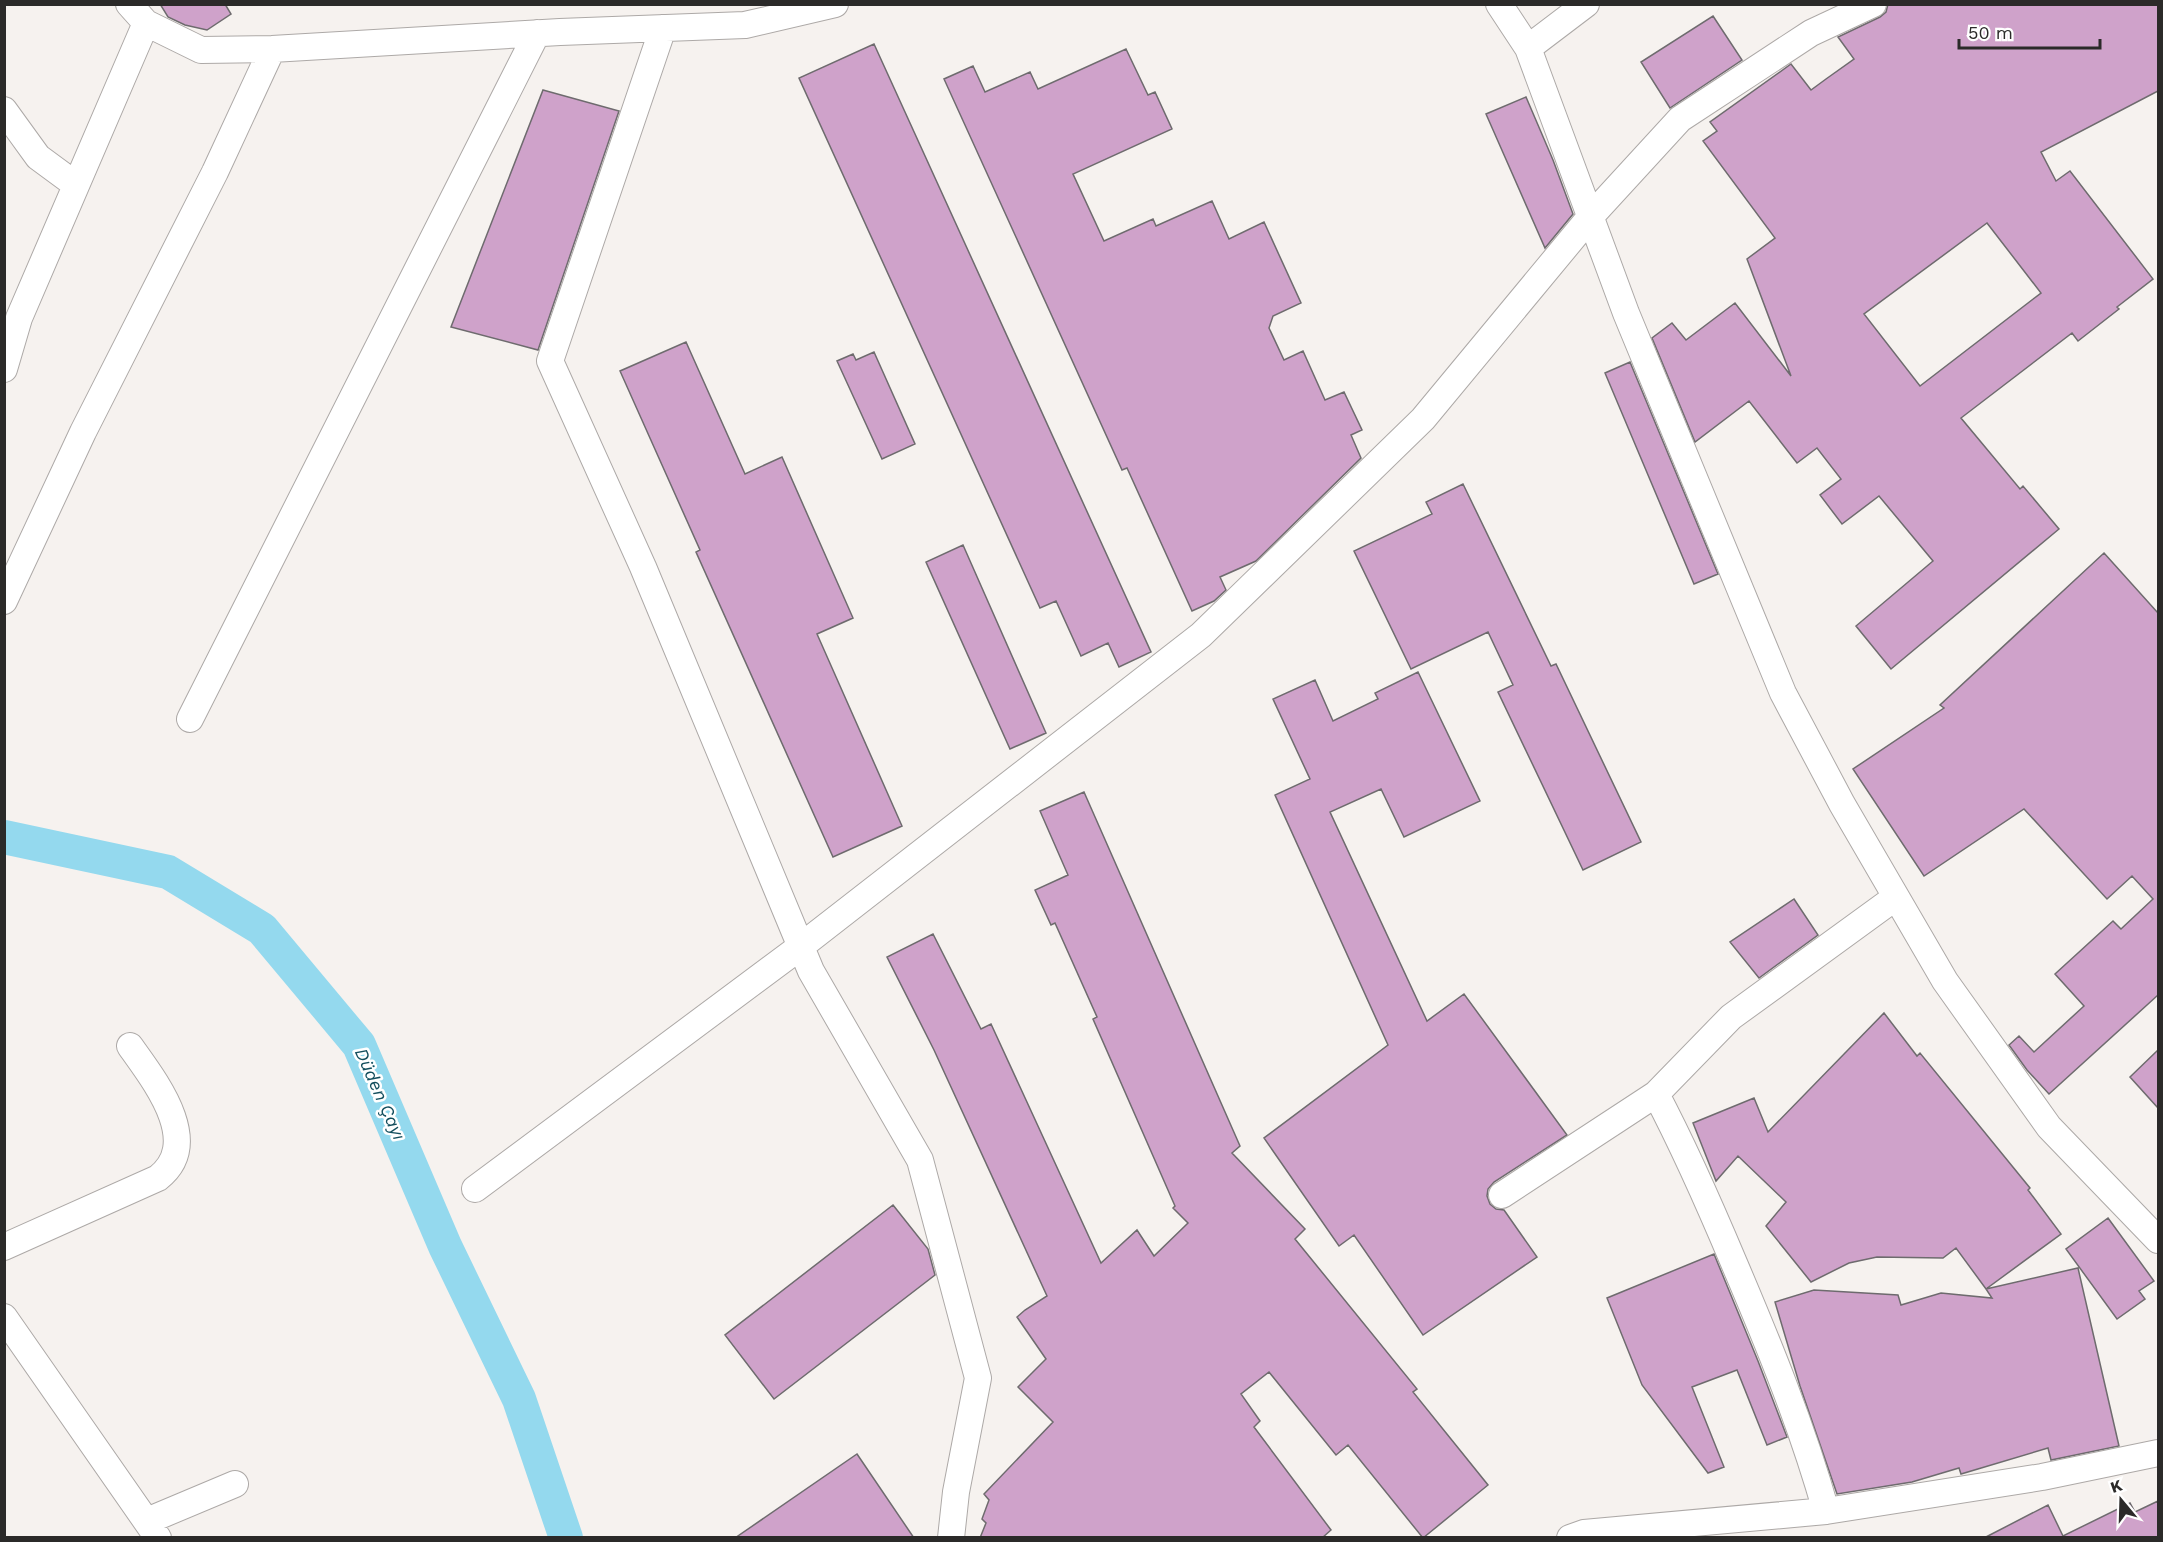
<svg xmlns="http://www.w3.org/2000/svg" width="2163" height="1542" font-family="'Work Sans',sans-serif">
	<style>
		.lines { fill: none; stroke-linecap: round; stroke-linejoin: round }
		.river { stroke: #94d9ee; stroke-width: 34 }
		.building { fill: #cfa2ca; stroke: #6e6b6e; stroke-width: 1.5; fill-rule: evenodd }
		.minor-casing { stroke: #ada9a7; stroke-width: 28 }
		.minor { stroke: #fff; stroke-width: 26 }
		.labels { text-anchor: middle; stroke-width: 5; stroke-linejoin: round; paint-order: stroke }
		.water-label { font-size: 18px; font-style: italic; fill: #134e5d; stroke: #fff }
	</style>
	<rect width="100%" height="100%" fill="#f6f2ef"/>
	<g class="lines">
		<!-- river -->
		<path class="river" d="M 4,837 L 168,872 L 262,929 L 359,1045 L 445,1246 L 519,1399 L 566,1538"/>
	</g>
	<!-- building -->
	<path class="building" d="M 160,4 L 225,4 L 231,14 L 207,30 L 185,25 L 168,17 Z
		M 1888,4 L 2158,4 L 2158,91 L 2041,152 L 2056,181 L 2070,171 L 2153,279 L 2117,307 L 2119,309 L 2078,341 L 2072,333 L 1961,418 L 2020,489 L 2023,486 L 2059,529 L 1891,669 L 1856,626 L 1933,561 L 1879,496 L 1842,524 L 1820,495 L 1841,479 L 1817,448 L 1797,463 L 1749,401 L 1695,442 L 1652,338 L 1672,323 L 1686,340 L 1735,303 L 1791,376 L 1747,259 L 1775,238 L 1703,141 L 1717,131 L 1710,122 L 1791,64 L 1811,90 L 1826,79 L 1854,59 L 1838,37 L 1880,17 L 1886,12 ZM 1987,223 L 2041,293 L 1920,386 L 1864,314 Z
		M 1713,16 L 1742,60 L 1670,108 L 1641,62 Z
		M 874,44 L 1151,652 L 1119,667 L 1108,643 L 1081,656 L 1056,601 L 1040,608 L 799,78 Z
		M 1126,49 L 1148,95 L 1155,92 L 1172,129 L 1073,174 L 1104,241 L 1153,219 L 1156,226 L 1212,201 L 1229,239 L 1264,222 L 1301,303 L 1273,316 L 1269,328 L 1284,360 L 1303,351 L 1325,400 L 1344,392 L 1362,430 L 1351,435 L 1361,458 L 1256,561 L 1220,577 L 1226,590 L 1214,601 L 1192,611 L 1127,468 L 1122,470 L 944,79 L 973,66 L 985,92 L 1030,72 L 1038,89 Z
		M 543,90 L 619,111 L 538,350 L 451,327 Z
		M 1526,97 L 1553,160 L 1573,214 L 1545,248 L 1486,114 Z
		M 686,342 L 745,474 L 782,457 L 853,618 L 817,634 L 902,826 L 833,857 L 696,552 L 700,550 L 620,371 Z
		M 874,352 L 915,444 L 882,459 L 837,361 L 853,354 L 856,360 Z
		M 1630,362 L 1718,574 L 1694,584 L 1605,373 Z
		M 1463,484 L 1551,666 L 1556,664 L 1641,842 L 1583,870 L 1498,692 L 1513,685 L 1488,632 L 1411,669 L 1354,551 L 1432,514 L 1426,502 Z
		M 963,545 L 1046,733 L 1010,749 L 926,562 Z
		M 2104,553 L 2158,613 L 2158,995 L 2049,1094 L 2027,1070 L 2009,1045 L 2019,1036 L 2034,1052 L 2084,1006 L 2055,974 L 2113,921 L 2121,929 L 2153,899 L 2132,876 L 2107,899 L 2024,809 L 1924,876 L 1853,769 L 1944,708 L 1940,705 Z
		M 1418,672 L 1480,801 L 1404,837 L 1381,789 L 1330,812 L 1427,1021 L 1464,994 L 1567,1135 L 1494,1182 L 1488,1189 L 1487,1196 L 1490,1204 L 1496,1209 L 1504,1210 L 1537,1257 L 1423,1335 L 1354,1235 L 1339,1246 L 1264,1138 L 1388,1045 L 1275,795 L 1310,779 L 1273,699 L 1315,680 L 1333,721 L 1378,699 L 1375,693 Z
		M 1084,792 L 1240,1146 L 1232,1153 L 1305,1229 L 1295,1239 L 1417,1389 L 1413,1392 L 1488,1485 L 1423,1538 L 1348,1445 L 1336,1455 L 1269,1372 L 1241,1394 L 1260,1421 L 1254,1427 L 1331,1530 L 1322,1538 L 980,1538 L 986,1523 L 982,1519 L 989,1500 L 984,1494 L 1053,1422 L 1018,1387 L 1046,1359 L 1017,1317 L 1025,1310 L 1047,1296 L 934,1050 L 887,957 L 933,934 L 981,1029 L 991,1024 L 1101,1263 L 1137,1230 L 1154,1256 L 1188,1223 L 1173,1208 L 1175,1206 L 1093,1019 L 1097,1017 L 1055,923 L 1051,925 L 1035,890 L 1068,875 L 1040,811 Z
		M 1794,899 L 1818,935 L 1759,978 L 1730,942 Z
		M 1884,1013 L 1917,1056 L 1920,1053 L 2030,1188 L 2028,1190 L 2061,1234 L 1986,1289 L 1956,1248 L 1943,1258 L 1877,1257 L 1849,1263 L 1811,1282 L 1766,1226 L 1786,1202 L 1738,1156 L 1716,1181 L 1693,1123 L 1754,1098 L 1768,1132 Z
		M 2158,1050 L 2158,1108 L 2130,1077 Z
		M 893,1205 L 928,1249 L 935,1275 L 774,1399 L 725,1335 Z
		M 2108,1218 L 2154,1281 L 2139,1291 L 2145,1299 L 2117,1319 L 2066,1249 Z
		M 1714,1254 L 1758,1361 L 1787,1437 L 1767,1445 L 1737,1370 L 1692,1387 L 1724,1467 L 1708,1473 L 1642,1385 L 1607,1298 Z
		M 2078,1268 L 2119,1446 L 2051,1460 L 2048,1448 L 1961,1474 L 1959,1468 L 1912,1482 L 1837,1494 L 1800,1386 L 1775,1302 L 1814,1290 L 1898,1295 L 1901,1305 L 1941,1293 L 1992,1298 L 1986,1289 Z
		M 857,1454 L 914,1538 L 735,1538 Z
		M 2158,1501 L 2158,1538 L 1984,1538 L 2048,1505 L 2063,1536 L 2130,1503 L 2135,1512 Z"/>
	<g class="lines">
		<defs>
			<path id="minor" d="M 129,4 L 146,23 L 201,50 L 272,49 L 560,32 L 745,25 L 835,4
				M 1499,4 L 1528,48 L 1626,313 L 1783,693 L 1842,804 L 1945,981 L 2049,1127 L 2158,1240
				M 663,28 L 550,361 L 643,567 L 811,971 L 920,1160 L 978,1378 L 956,1492 L 951,1538
				M 1528,48 L 1586,4
				M 4,110 L 38,157 L 76,185
				M 4,369 L 19,318 L 146,23
				M 4,601 L 83,432 L 215,172 L 272,49
				M 190,719 L 537,33
				M 1656,1094 C 1685,1149 1710,1206 1734,1263 C 1769,1345 1802,1426 1826,1511
				M 475,1189 L 800,947 L 1201,635 L 1423,419 L 1591,216 L 1680,119 L 1811,33 L 1873,4
				M 1502,1195 L 1656,1094 L 1731,1017 L 1896,897
				M 4,1247 L 158,1178 C 204,1142 154,1080 130,1046
				M 4,1317 L 158,1538
				M 147,1521 L 235,1484
				M 1570,1538 L 1584,1533 L 1826,1511 L 2042,1477 L 2158,1453"/>
		</defs>
		<!-- minor casing -->
		<use href="#minor" class="minor-casing"/>
		<!-- minor -->
		<use href="#minor" class="minor"/>
	</g>
	<g class="labels">
		<!-- water labels -->
		<g class="water-label">
			<text transform="translate(380 1094) rotate(66)" y="6">Düden Çayı</text>
		</g>
	</g>
	<!-- border -->
	<rect width="2163" height="1542" fill="none" stroke="#2b2a29" stroke-width="12"/>
	<!-- north arrow -->
	<g transform="translate(2121 1500) rotate(341)" stroke="#ffffff" stroke-width="4.5" paint-order="stroke">
	<path d="M0-4.5L10 22L0 15L-10 22Z" fill="#2b2a29"/>
	<text y="-9" font-size="16" font-weight="bold" text-anchor="middle" fill="#2b2a29">K</text>
	</g>
	<!-- scale -->
	<path d="M1959 39v9h141v-9" fill="none" stroke="#2b2a29" stroke-width="3"/>
	<text x="1968" y="39" font-size="18" fill="#2b2a29" stroke="#ffffff" stroke-width="4.5" paint-order="stroke">50 m</text>
</svg>
